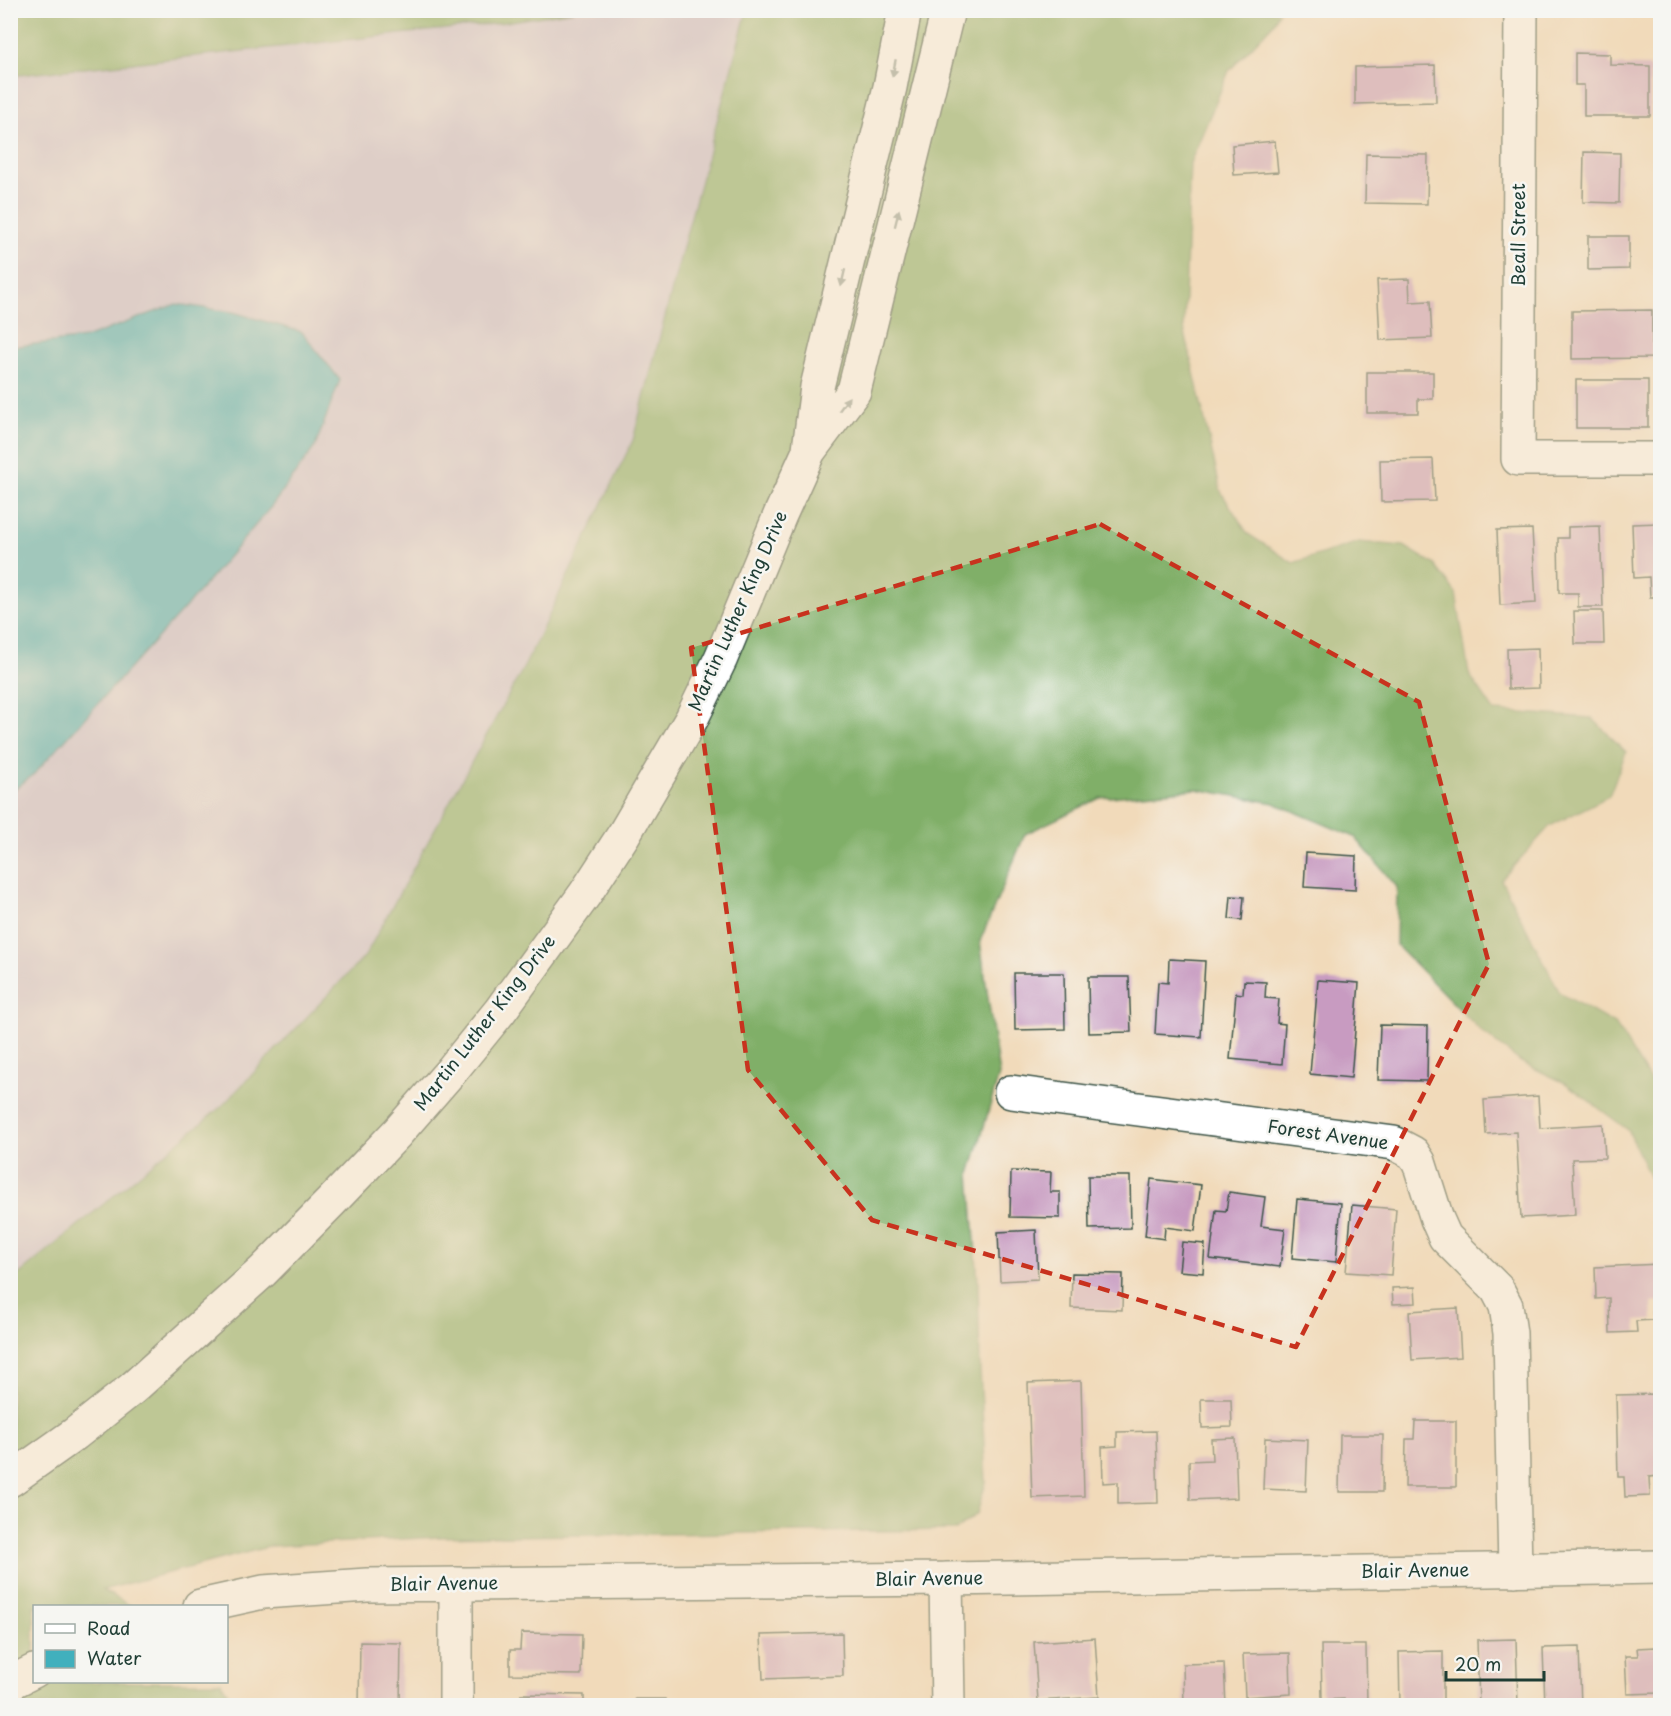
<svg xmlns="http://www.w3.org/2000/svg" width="1671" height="1716" font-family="'Playpen Sans',sans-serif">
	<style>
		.industrial { fill: #c8bfd8 }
		.forest { fill: #80af68; stroke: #50764e; stroke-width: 1.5 }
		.water { fill: #41b0bd; stroke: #307678; stroke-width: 1.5 }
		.building { fill: #c89bc1 }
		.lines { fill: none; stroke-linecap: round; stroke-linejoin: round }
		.minor-casing { stroke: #3e5548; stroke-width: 36 }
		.highway-casing { stroke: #3e5548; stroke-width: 36 }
		.minor { stroke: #fff; stroke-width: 33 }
		.highway { stroke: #fff; stroke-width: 33 }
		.oneway { fill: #8f9e9a }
		.marked { fill: none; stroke: #c8321e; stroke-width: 4.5; stroke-dasharray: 12 8; stroke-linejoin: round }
		.labels { text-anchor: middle; stroke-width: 5; stroke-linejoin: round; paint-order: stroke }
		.street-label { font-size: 18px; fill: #1f3d34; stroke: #f6f6f2 }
	</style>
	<rect width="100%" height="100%" fill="#f6f6f2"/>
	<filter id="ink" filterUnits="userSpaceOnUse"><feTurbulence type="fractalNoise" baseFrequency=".0167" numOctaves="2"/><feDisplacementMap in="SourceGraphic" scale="12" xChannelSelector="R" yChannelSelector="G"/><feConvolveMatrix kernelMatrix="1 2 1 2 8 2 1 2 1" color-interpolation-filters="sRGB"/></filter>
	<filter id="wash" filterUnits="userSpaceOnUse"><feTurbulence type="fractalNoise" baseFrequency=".008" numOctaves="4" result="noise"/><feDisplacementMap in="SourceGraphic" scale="24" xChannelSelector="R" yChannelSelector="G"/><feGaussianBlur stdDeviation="1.35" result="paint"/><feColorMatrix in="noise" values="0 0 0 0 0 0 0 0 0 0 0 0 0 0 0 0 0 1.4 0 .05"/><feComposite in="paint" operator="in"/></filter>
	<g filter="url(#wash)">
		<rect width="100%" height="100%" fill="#f1daba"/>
		<!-- industrial -->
		<path class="industrial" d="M 11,11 L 783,11 L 662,461 L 349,1023 L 11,1334 Z"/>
		<!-- forest -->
		<path class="forest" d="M 10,11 L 11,10 L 574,11 L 493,24 L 11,76 Z
			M 747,11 L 1279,11 L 1274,23 L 1229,71 L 1190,163 L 1184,328 L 1221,492 L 1248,534 L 1293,563 L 1359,542 L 1404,546 L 1434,564 L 1456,593 L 1469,674 L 1494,711 L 1592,718 L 1626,752 L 1609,796 L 1550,826 L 1501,880 L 1560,993 L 1616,1025 L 1651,1082 L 1660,1087 L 1660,1200 L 1628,1130 L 1565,1083 L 1521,1062 L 1481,1031 L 1396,945 L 1397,887 L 1355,837 L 1274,803 L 1196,789 L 1100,798 L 1025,834 L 980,941 L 999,1075 L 970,1174 L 978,1282 L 980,1369 L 986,1482 L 977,1514 L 956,1530 L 441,1537 L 272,1546 L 102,1590 L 131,1606 L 34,1606 L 34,1682 L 221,1682 L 233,1701 L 233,1705 L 11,1706 L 11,1281 L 223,1105 L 365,956 L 525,665 L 633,440 L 688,228 Z"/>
		<!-- water -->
		<path class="water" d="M 176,304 L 233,312 L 302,332 L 340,380 L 315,447 L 271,507 L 191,601 L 34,774 L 11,792 L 11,347 L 85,338 Z"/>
		<g id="blocks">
			<!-- building -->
			<path class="building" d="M 1575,53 L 1610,54 L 1610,65 L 1650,66 L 1650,116 L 1584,116 L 1584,85 L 1575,85 Z
				M 1435,65 L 1436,102 L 1355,104 L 1355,67 Z
				M 1275,141 L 1278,172 L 1234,175 L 1232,145 Z
				M 1584,152 L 1620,153 L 1619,203 L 1583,202 Z
				M 1366,154 L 1428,155 L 1427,204 L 1365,203 Z
				M 1588,236 L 1629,236 L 1629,269 L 1588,270 Z
				M 1409,279 L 1410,302 L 1430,301 L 1432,338 L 1380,340 L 1377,280 Z
				M 1652,310 L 1652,358 L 1572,359 L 1572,311 Z
				M 1367,372 L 1433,372 L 1433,399 L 1418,399 L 1418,413 L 1367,413 Z
				M 1576,380 L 1648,380 L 1648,428 L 1576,428 Z
				M 1433,459 L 1435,501 L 1381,502 L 1380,460 Z
				M 1660,523 L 1660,597 L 1650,597 L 1649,577 L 1634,578 L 1632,524 Z
				M 1600,526 L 1603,607 L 1578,607 L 1578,593 L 1559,593 L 1558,538 L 1568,538 L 1568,527 Z
				M 1532,529 L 1536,603 L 1500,605 L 1497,530 Z
				M 1574,611 L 1603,611 L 1604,644 L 1575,644 Z
				M 1538,648 L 1539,688 L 1508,689 L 1507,649 Z
				M 1306,853 L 1356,856 L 1355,890 L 1304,887 Z
				M 1231,896 L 1244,897 L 1242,920 L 1229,919 Z
				M 1169,959 L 1205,961 L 1201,1037 L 1155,1034 L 1158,982 L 1168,983 Z
				M 1014,973 L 1064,973 L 1065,1029 L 1015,1030 Z
				M 1088,977 L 1129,977 L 1131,1032 L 1089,1033 Z
				M 1318,980 L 1359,983 L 1351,1078 L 1310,1074 Z
				M 1244,981 L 1266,982 L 1265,998 L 1279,999 L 1277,1023 L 1285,1024 L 1282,1064 L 1230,1059 L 1236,993 L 1243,994 Z
				M 1380,1025 L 1428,1026 L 1427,1081 L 1378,1080 Z
				M 1538,1096 L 1540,1128 L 1603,1124 L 1605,1158 L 1572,1159 L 1575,1215 L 1521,1218 L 1516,1132 L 1486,1134 L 1484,1100 Z
				M 1011,1171 L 1051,1172 L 1050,1192 L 1060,1192 L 1060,1218 L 1010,1217 Z
				M 1088,1176 L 1130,1176 L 1131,1228 L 1089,1229 Z
				M 1151,1179 L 1201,1185 L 1195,1231 L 1165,1227 L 1164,1239 L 1145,1236 Z
				M 1229,1192 L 1265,1197 L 1261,1226 L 1285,1229 L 1280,1267 L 1210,1259 L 1216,1210 L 1226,1211 Z
				M 1297,1199 L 1341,1203 L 1336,1262 L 1292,1258 Z
				M 1352,1205 L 1396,1209 L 1391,1275 L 1346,1272 Z
				M 1036,1230 L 1038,1279 L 1000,1281 L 998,1232 Z
				M 1182,1242 L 1205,1244 L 1203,1273 L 1179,1271 Z
				M 1660,1264 L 1660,1302 L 1652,1303 L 1653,1320 L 1636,1321 L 1637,1332 L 1610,1333 L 1609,1298 L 1596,1299 L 1595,1267 Z
				M 1072,1273 L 1123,1274 L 1122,1310 L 1071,1308 Z
				M 1415,1287 L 1416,1303 L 1393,1304 L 1392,1288 Z
				M 1458,1308 L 1461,1357 L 1412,1360 L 1409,1311 Z
				M 1081,1381 L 1084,1496 L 1032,1498 L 1028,1383 Z
				M 1658,1394 L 1660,1476 L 1649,1477 L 1650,1496 L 1625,1497 L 1624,1477 L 1618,1477 L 1616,1395 Z
				M 1201,1399 L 1231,1399 L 1232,1427 L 1202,1428 Z
				M 1415,1421 L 1456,1421 L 1456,1487 L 1405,1487 L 1406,1439 L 1414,1439 Z
				M 1156,1431 L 1158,1503 L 1118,1504 L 1118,1482 L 1103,1483 L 1102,1447 L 1117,1446 L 1117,1432 Z
				M 1340,1435 L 1383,1435 L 1382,1492 L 1339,1492 Z
				M 1235,1438 L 1237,1498 L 1190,1500 L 1189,1461 L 1212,1460 L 1211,1439 Z
				M 1265,1438 L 1308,1440 L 1306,1491 L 1263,1489 Z
				M 521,1633 L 582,1634 L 581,1675 L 510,1674 L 510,1650 L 520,1650 Z
				M 842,1633 L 843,1676 L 763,1679 L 761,1635 Z
				M 1095,1638 L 1099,1697 L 1038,1701 L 1034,1642 Z
				M 1516,1639 L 1518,1706 L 1479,1706 L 1477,1640 Z
				M 360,1642 L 401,1643 L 400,1706 L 359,1706 Z
				M 1321,1645 L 1366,1645 L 1367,1706 L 1344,1706 L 1344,1699 L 1322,1700 Z
				M 1579,1647 L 1581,1706 L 1545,1706 L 1543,1648 Z
				M 1656,1647 L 1656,1655 L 1660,1655 L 1660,1693 L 1627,1694 L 1625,1656 L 1638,1656 L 1637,1648 Z
				M 1443,1651 L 1443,1706 L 1400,1706 L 1399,1652 Z
				M 1290,1653 L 1291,1694 L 1245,1697 L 1243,1654 Z
				M 1224,1663 L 1226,1706 L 1184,1706 L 1183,1664 Z
				M 521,1694 L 584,1695 L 584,1706 L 521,1706 Z
				M 635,1699 L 665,1699 L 665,1706 L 635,1706 Z"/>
		</g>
	</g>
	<g filter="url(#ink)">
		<use href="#blocks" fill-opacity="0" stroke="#3e5548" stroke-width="1.5"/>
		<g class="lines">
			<defs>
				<path id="minor" d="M 1521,10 L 1518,459 L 1660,459
					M 1011,1092 L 1394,1143 L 1413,1153 L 1419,1162 L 1437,1219 L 1445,1237 L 1497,1289 L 1506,1306 L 1510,1333 L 1515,1570
					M 946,1579 L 948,1706
					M 200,1606 L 263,1592 L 367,1585 L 946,1579 L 1660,1567
					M 10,1683 L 34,1671
					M 456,1706 L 456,1584"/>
				<path id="highway" d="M 809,449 L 817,387 L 890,87 L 905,10
					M 10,1480 L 75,1434 L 133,1388 L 263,1271 L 332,1201 L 397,1133 L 452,1070 L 500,1011 L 585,894 L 624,834 L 692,718 L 721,658 L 780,515 L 809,451 L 854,391 L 948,10"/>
			</defs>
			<!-- minor casing -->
			<use href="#minor" class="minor-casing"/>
			<!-- highway casing -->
			<use href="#highway" class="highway-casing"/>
			<!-- minor -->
			<use href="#minor" class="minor"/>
			<!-- highway -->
			<use href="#highway" class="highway"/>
		</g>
		<!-- one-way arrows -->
		<defs><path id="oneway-solid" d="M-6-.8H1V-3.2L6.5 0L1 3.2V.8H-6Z" transform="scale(1.5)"/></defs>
		<g class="oneway">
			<use href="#oneway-solid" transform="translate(894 68) rotate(101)"/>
			<use href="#oneway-solid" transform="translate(897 218) rotate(-76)"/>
			<use href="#oneway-solid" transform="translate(843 278) rotate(103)"/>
			<use href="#oneway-solid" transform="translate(844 404) rotate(-54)"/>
		</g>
	</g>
	<!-- marked area -->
	<path d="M0 0H1671V1716H0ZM 1100,524 L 1419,702 L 1489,964 L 1296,1347 L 872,1220 L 748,1070 L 691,648 Z" fill="#f1daba" fill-opacity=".55" fill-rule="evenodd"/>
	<path class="marked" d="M 1100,524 L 1419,702 L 1489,964 L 1296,1347 L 872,1220 L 748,1070 L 691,648 Z"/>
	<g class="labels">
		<!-- street labels -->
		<g class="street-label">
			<text transform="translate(1519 235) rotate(-90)" y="6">Beall Street</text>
			<text transform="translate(738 611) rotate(-66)" y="6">Martin Luther King Drive</text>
			<text transform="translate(485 1023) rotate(-52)" y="6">Martin Luther King Drive</text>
			<text transform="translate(1328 1135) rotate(8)" y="6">Forest Avenue</text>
			<text transform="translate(1415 1571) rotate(-1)" y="6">Blair Avenue</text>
			<text transform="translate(929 1579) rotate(-1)" y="6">Blair Avenue</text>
			<text transform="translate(444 1584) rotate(-1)" y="6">Blair Avenue</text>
		</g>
	</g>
	<!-- margin -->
	<rect width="1671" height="1716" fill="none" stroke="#f6f6f2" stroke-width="36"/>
	<!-- legend -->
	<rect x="33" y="1605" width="195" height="78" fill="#f6f6f2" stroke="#a0aca6" stroke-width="1.5"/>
	<rect x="45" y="1624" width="30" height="9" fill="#ffffff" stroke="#a0aca6" stroke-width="1.5"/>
	<text x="87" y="1635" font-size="18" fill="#1f3d34">Road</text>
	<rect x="45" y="1650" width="30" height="18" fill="#41b0bd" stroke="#a0aca6" stroke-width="1.5"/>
	<text x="87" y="1665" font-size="18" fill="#1f3d34">Water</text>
	<!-- scale -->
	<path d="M1446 1671v9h98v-9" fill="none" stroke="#1f3d34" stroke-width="3"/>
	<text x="1455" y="1671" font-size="18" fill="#1f3d34" stroke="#f6f6f2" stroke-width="4.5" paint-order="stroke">20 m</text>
</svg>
